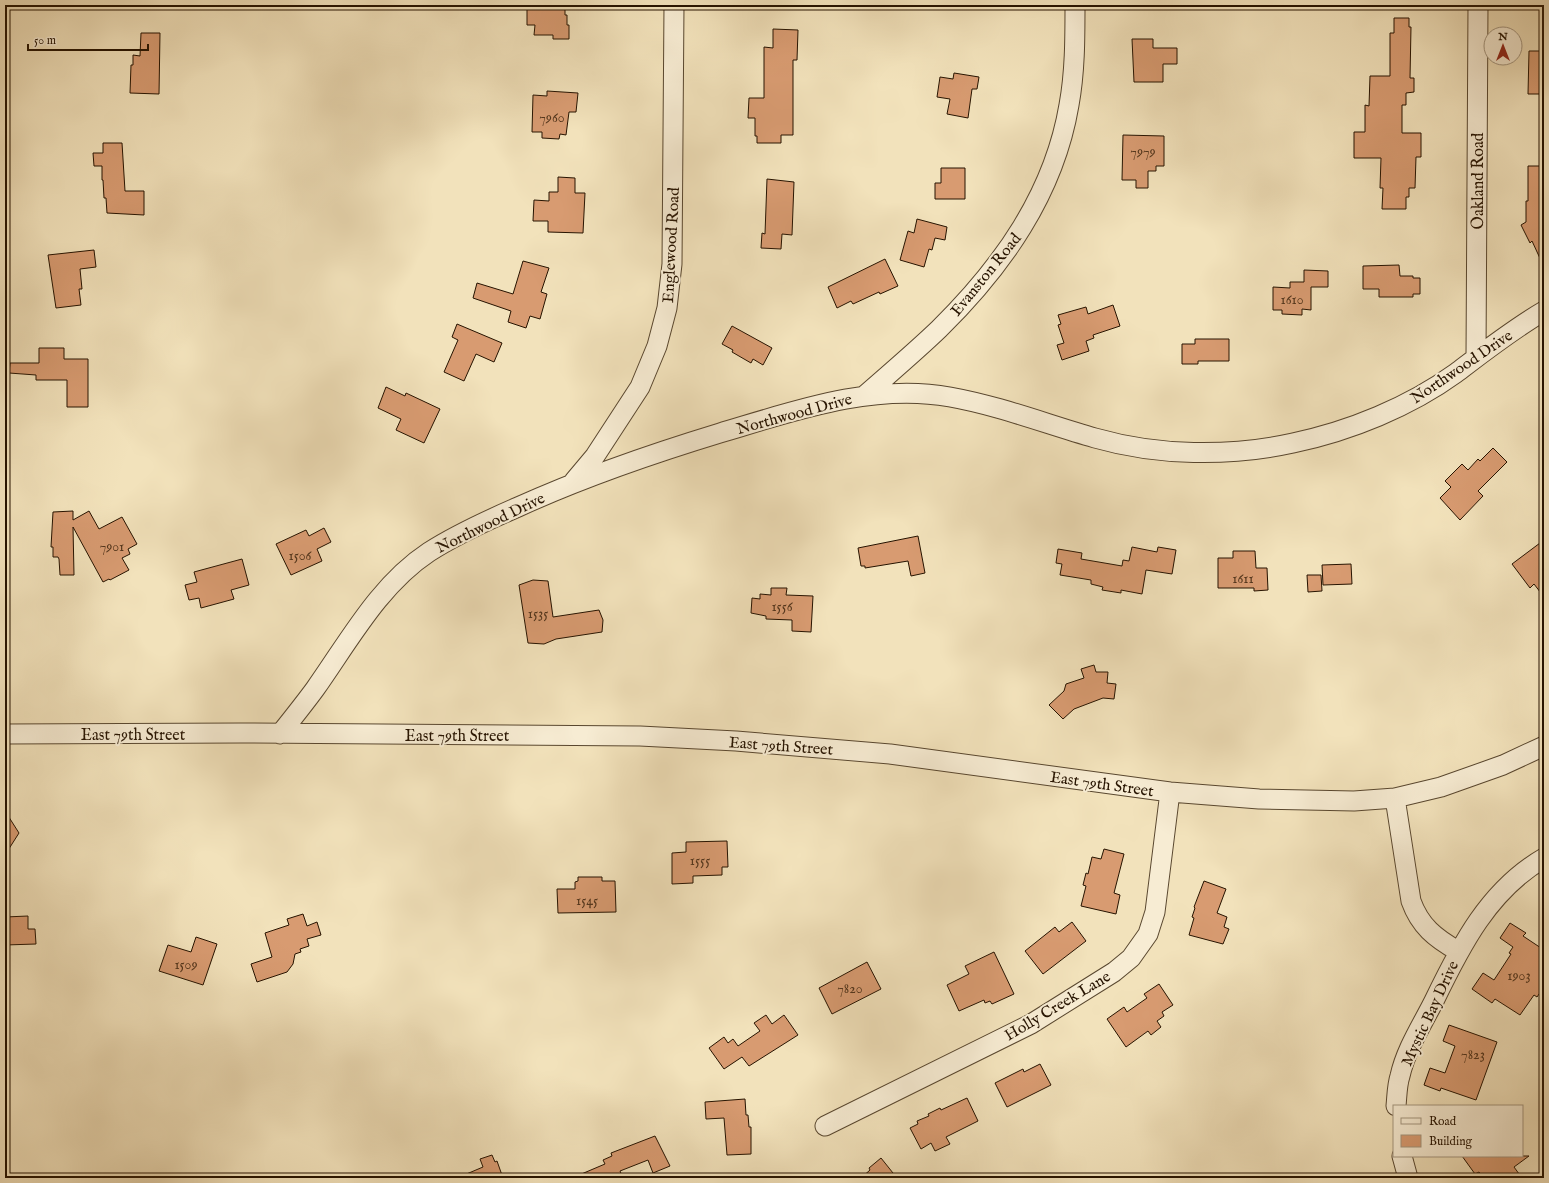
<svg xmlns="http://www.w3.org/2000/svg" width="1549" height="1183" font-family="'IM FELL English',serif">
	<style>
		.building { fill: #d89b71; stroke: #261300 }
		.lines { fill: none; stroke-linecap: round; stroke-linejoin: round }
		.minor-casing { stroke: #59472f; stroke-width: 21 }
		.minor { stroke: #f7ecd3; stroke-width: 19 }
		.labels { text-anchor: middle; stroke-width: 4; stroke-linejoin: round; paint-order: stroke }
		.number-label { font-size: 14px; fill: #52351c }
		.street-label { font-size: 16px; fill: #261300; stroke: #f7ecd3 }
	</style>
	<rect width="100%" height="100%" fill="#f2e2bb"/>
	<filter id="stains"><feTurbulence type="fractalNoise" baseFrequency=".005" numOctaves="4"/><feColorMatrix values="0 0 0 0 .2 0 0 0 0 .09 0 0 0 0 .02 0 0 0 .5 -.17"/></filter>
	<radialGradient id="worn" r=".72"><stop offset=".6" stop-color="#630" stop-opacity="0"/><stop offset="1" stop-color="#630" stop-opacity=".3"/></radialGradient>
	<!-- building -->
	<path class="building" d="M 527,5 L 565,5 L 565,15 L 567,15 L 567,25 L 569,25 L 569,39 L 553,39 L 553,35 L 534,35 L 535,25 L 527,25 Z
		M 1394,18 L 1409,18 L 1409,27 L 1411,27 L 1410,78 L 1414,78 L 1414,92 L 1406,93 L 1406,105 L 1402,105 L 1402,133 L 1421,133 L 1421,157 L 1416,157 L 1415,188 L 1409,188 L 1409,197 L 1406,197 L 1406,209 L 1382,209 L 1383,188 L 1380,188 L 1381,158 L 1354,158 L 1354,132 L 1365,132 L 1365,105 L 1369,106 L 1370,76 L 1390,76 L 1390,33 L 1394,33 Z
		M 773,29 L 798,30 L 797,60 L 793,60 L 793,135 L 781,135 L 781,143 L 757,143 L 757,136 L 755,136 L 755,118 L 748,118 L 749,98 L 764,98 L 764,47 L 773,48 Z
		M 141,33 L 160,33 L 159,94 L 130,93 L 131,65 L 133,65 L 133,55 L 140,56 Z
		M 1132,39 L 1153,39 L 1153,48 L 1177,48 L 1177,64 L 1163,64 L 1163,82 L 1134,82 Z
		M 1529,51 L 1544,51 L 1544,94 L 1528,94 Z
		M 954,73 L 979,77 L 977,89 L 972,89 L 968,118 L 947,114 L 950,99 L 937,97 L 940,77 L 953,79 Z
		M 547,91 L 578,93 L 576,112 L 569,112 L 566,135 L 560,134 L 559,139 L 542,138 L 542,132 L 532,132 L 533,95 L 547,96 Z
		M 1123,135 L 1164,136 L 1164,166 L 1156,166 L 1156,171 L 1148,171 L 1148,188 L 1136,188 L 1136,180 L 1122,180 Z
		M 103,143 L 122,143 L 125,191 L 144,191 L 144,215 L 107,213 L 106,198 L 104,198 L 103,180 L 102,180 L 102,166 L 94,166 L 93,153 L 103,153 Z
		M 1528,166 L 1544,166 L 1544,267 L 1532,241 L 1530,243 L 1521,225 L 1526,222 L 1526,201 L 1528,201 Z
		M 941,168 L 965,168 L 965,199 L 935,199 L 935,183 L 941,183 Z
		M 558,177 L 575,178 L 575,193 L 585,193 L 583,233 L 548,232 L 548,221 L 533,221 L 534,200 L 549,201 L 549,192 L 558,192 Z
		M 767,179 L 794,182 L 792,235 L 782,234 L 781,249 L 761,248 L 762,233 L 765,234 Z
		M 917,219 L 947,227 L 945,240 L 935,238 L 932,250 L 929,249 L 924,267 L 900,260 L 908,231 L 914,233 Z
		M 94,250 L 96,267 L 80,269 L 82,289 L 79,289 L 81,305 L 56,308 L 48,255 Z
		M 885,259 L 898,286 L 880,294 L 879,292 L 853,304 L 851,301 L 837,308 L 828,287 Z
		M 523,261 L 549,268 L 541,292 L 547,294 L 540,319 L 530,316 L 526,328 L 508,322 L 511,311 L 473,298 L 477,283 L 513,294 Z
		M 1399,265 L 1400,276 L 1413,276 L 1413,278 L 1420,278 L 1420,294 L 1413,294 L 1413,297 L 1379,297 L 1379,289 L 1363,289 L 1363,266 Z
		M 1304,270 L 1328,271 L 1328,287 L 1311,287 L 1311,310 L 1302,309 L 1302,315 L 1282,314 L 1282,310 L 1273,310 L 1273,287 L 1290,288 L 1290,282 L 1304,282 Z
		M 1113,305 L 1120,326 L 1093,335 L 1094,338 L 1086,341 L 1089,351 L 1062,360 L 1057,345 L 1064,343 L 1058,325 L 1061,324 L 1058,315 L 1086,307 L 1088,314 Z
		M 457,324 L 502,343 L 494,362 L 476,354 L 464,381 L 444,372 L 458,340 L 452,337 Z
		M 732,326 L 772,348 L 763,365 L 753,359 L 751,363 L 732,352 L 733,350 L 722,344 Z
		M 1195,339 L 1229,339 L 1229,361 L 1198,361 L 1198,364 L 1182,364 L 1182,344 L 1195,344 Z
		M 39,348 L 64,348 L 64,359 L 88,359 L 88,407 L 67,407 L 67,380 L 36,380 L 36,375 L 9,373 L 10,363 L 39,363 Z
		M 386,387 L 405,396 L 406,393 L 440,409 L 424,443 L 396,430 L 401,419 L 378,408 Z
		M 1493,448 L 1507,462 L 1478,491 L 1483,496 L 1460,520 L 1440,498 L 1451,487 L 1445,481 L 1462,464 L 1468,470 L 1478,459 L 1480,461 Z
		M 73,511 L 73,520 L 89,511 L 99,529 L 122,517 L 137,544 L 128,549 L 130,554 L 122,558 L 129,570 L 110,580 L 109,579 L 103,582 L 73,527 L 74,575 L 60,575 L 59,559 L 58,557 L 53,557 L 53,547 L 51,547 L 53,512 Z
		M 324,528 L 331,542 L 317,549 L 322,561 L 291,575 L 276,544 L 306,530 L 309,536 Z
		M 918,536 L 925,573 L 911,576 L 908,561 L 865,568 L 865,566 L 861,566 L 858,548 Z
		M 1544,540 L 1544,597 L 1534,584 L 1530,588 L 1512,564 Z
		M 1132,547 L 1157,552 L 1158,547 L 1176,550 L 1172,574 L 1146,570 L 1142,594 L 1121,590 L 1121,593 L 1102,590 L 1103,587 L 1091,584 L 1091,580 L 1060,575 L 1062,564 L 1056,563 L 1058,549 L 1082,553 L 1081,559 L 1122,566 L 1123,560 L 1129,561 Z
		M 1233,551 L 1255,551 L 1256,568 L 1267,568 L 1268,590 L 1254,591 L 1254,588 L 1218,588 L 1218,558 L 1233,558 Z
		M 242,559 L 249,585 L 231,590 L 234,599 L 201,608 L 199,598 L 189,600 L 185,585 L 197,582 L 194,572 Z
		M 1351,564 L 1352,584 L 1323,585 L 1322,565 Z
		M 1307,575 L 1321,575 L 1322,591 L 1308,592 Z
		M 533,580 L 548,581 L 553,617 L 599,610 L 603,620 L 602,632 L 556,639 L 544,644 L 528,643 L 519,585 Z
		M 771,588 L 787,588 L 786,595 L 813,596 L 811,632 L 792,631 L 792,620 L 766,619 L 766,616 L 751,613 L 752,598 L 760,599 L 760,594 L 771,595 Z
		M 1094,665 L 1096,672 L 1108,672 L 1107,683 L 1116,684 L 1114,699 L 1103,698 L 1074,709 L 1063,719 L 1049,705 L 1064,691 L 1066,684 L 1084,678 L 1081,669 Z
		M 5,811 L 19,833 L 5,855 Z
		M 727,841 L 728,867 L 722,867 L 722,875 L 693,876 L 693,883 L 672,884 L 672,853 L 686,852 L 686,842 Z
		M 1104,849 L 1124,854 L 1114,893 L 1120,895 L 1116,914 L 1081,906 L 1086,886 L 1083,885 L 1086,873 L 1088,874 L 1092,857 L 1101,859 Z
		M 578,877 L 602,877 L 602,881 L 615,881 L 616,912 L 558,913 L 557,889 L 575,889 L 575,882 L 578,881 Z
		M 1204,881 L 1226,889 L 1217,913 L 1227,917 L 1224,927 L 1229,929 L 1223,944 L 1189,935 L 1194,918 L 1192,917 L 1195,908 L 1194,907 Z
		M 303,914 L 307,926 L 317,922 L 321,935 L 307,939 L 309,946 L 300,949 L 301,952 L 295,954 L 293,964 L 287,972 L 257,982 L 251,964 L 272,957 L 265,933 L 289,925 L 287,919 Z
		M 28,916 L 28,929 L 35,929 L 36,944 L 5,945 L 5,917 Z
		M 1072,922 L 1086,941 L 1043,974 L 1025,951 L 1055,927 L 1059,932 Z
		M 1510,923 L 1526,933 L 1523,936 L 1544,950 L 1544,987 L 1537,997 L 1534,995 L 1520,1015 L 1495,999 L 1492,1003 L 1472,989 L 1483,973 L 1494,980 L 1511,954 L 1509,953 L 1513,947 L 1500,938 Z
		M 196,937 L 217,944 L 203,985 L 159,971 L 168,945 L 191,952 Z
		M 994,952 L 1014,994 L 992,1004 L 990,1001 L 985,1003 L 984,1000 L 959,1011 L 947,985 L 969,974 L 965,966 Z
		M 867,962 L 881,989 L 832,1014 L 819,988 Z
		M 1159,984 L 1173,1005 L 1162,1012 L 1164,1016 L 1157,1021 L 1161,1027 L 1151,1035 L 1148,1031 L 1126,1047 L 1107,1019 L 1124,1007 L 1127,1012 L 1147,998 L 1144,994 Z
		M 766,1015 L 772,1024 L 784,1015 L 798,1035 L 749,1066 L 742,1057 L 724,1069 L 709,1048 L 724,1037 L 728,1043 L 733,1039 L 738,1046 L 760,1031 L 754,1023 Z
		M 1449,1025 L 1497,1042 L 1476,1100 L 1441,1088 L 1440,1091 L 1424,1085 L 1430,1068 L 1445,1073 L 1455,1046 L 1443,1041 Z
		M 1040,1064 L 1051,1085 L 1007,1107 L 995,1083 L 1023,1069 L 1024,1072 Z
		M 967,1098 L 978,1121 L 946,1137 L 950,1144 L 935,1151 L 931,1143 L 921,1149 L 910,1128 L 918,1124 L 917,1121 L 929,1116 L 928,1114 L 940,1108 L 941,1110 Z
		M 745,1099 L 746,1115 L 748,1115 L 749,1127 L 751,1127 L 751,1154 L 727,1155 L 724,1118 L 706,1119 L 705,1102 Z
		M 655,1136 L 670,1166 L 653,1173 L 648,1160 L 620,1171 L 623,1178 L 572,1178 L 605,1164 L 603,1160 L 612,1156 L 611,1153 Z
		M 492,1155 L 495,1162 L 497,1161 L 503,1178 L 457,1178 L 483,1167 L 480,1159 Z
		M 1462,1156 L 1529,1156 L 1514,1167 L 1522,1178 L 1484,1178 L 1479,1172 L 1475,1174 Z
		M 881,1158 L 897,1178 L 861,1178 L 870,1170 L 869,1168 Z"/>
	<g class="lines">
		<defs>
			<path id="minor" d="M 1476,356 L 1478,5
				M 864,396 C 889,374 915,352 939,329 C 1002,267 1054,194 1069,105 C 1075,72 1075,39 1075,5
				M 574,481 L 595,456 L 640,387 L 657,346 L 667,308 L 672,264 L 674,5
				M 5,734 L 241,733 L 640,736 L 736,741 L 890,754 L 1170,792 L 1259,799 L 1354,801 L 1395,798 L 1441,787 L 1503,765 L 1544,746
				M 280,734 C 292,719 304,704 315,689 C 349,641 379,585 429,552 C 457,534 488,520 518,507 C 584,477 651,454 720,433 C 794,411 872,383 950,397 C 1000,406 1046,424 1095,438 C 1158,456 1229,457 1293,443 C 1350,431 1409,407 1456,373 C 1485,351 1513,329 1544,311
				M 1395,798 L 1411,901 C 1420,926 1435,938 1458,951
				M 1396,1106 C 1397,1096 1397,1085 1400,1076 C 1406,1049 1422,1025 1434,1001 C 1461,945 1489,890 1544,858
				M 825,1126 L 1031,1024 L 1114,972 L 1131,958 L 1148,934 L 1155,912 L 1170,792
				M 1402,1156 L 1408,1178"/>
		</defs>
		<!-- minor casing -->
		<use href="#minor" class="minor-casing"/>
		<!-- minor -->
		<use href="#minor" class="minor"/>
	</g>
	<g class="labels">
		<!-- number labels -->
		<g class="number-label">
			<text x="552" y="122">7960</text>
			<text x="1143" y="156">7979</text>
			<text x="1292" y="304">1610</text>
			<text x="112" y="551">7901</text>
			<text x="300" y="560">1506</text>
			<text x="1243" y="583">1611</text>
			<text x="782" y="611">1556</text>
			<text x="538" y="618">1535</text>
			<text x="700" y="865">1555</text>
			<text x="587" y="905">1545</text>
			<text x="186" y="969">1509</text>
			<text x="1519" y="980">1903</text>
			<text x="850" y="993">7820</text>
			<text x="1473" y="1059">7823</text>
		</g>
		<!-- street labels -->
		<g class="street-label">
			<text transform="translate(1477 181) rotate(-90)" y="6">Oakland Road</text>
			<text transform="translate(670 245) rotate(-87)" y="6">Englewood Road</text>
			<text transform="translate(985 274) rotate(-51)" y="6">Evanston Road</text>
			<text transform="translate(1461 366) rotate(-34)" y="6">Northwood Drive</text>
			<text transform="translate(794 413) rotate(-15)" y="6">Northwood Drive</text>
			<text transform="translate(490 522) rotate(-26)" y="6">Northwood Drive</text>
			<text x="133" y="740">East 79th Street</text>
			<text x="457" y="741">East 79th Street</text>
			<text transform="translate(781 745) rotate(4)" y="6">East 79th Street</text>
			<text transform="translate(1102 783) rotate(8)" y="6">East 79th Street</text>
			<text transform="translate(1057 1005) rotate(-31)" y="6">Holly Creek Lane</text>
			<text transform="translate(1429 1013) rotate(-65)" y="6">Mystic Bay Drive</text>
		</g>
	</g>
	<!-- margin -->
	<rect width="1549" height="1183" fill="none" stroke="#f2e2bb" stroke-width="20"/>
	<rect x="6" y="6" width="1537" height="1171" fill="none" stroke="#261300" stroke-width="2"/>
	<rect x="10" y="10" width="1529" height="1163" fill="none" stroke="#261300"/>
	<!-- legend -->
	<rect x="1393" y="1105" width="130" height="52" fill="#f7ecd3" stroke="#a3957f"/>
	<rect x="1401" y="1118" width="20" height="6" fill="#f7ecd3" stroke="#a3957f"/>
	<text x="1429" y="1125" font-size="12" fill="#261300">Road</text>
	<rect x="1401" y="1135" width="20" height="12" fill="#d89b71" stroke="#a3957f"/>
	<text x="1429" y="1145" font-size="12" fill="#261300">Building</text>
	<!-- north arrow -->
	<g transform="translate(1503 46)"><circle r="19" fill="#f7ecd3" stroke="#a3957f"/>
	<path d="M0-3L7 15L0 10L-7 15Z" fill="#8f2418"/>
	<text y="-6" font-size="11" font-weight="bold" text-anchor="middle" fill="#261300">N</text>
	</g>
	<!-- scale -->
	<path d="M28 44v6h120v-6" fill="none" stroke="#261300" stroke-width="2"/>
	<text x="34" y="44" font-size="12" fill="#261300" stroke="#f7ecd3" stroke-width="3" paint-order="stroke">50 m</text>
	<rect width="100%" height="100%" filter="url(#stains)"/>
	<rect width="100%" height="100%" fill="url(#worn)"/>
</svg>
